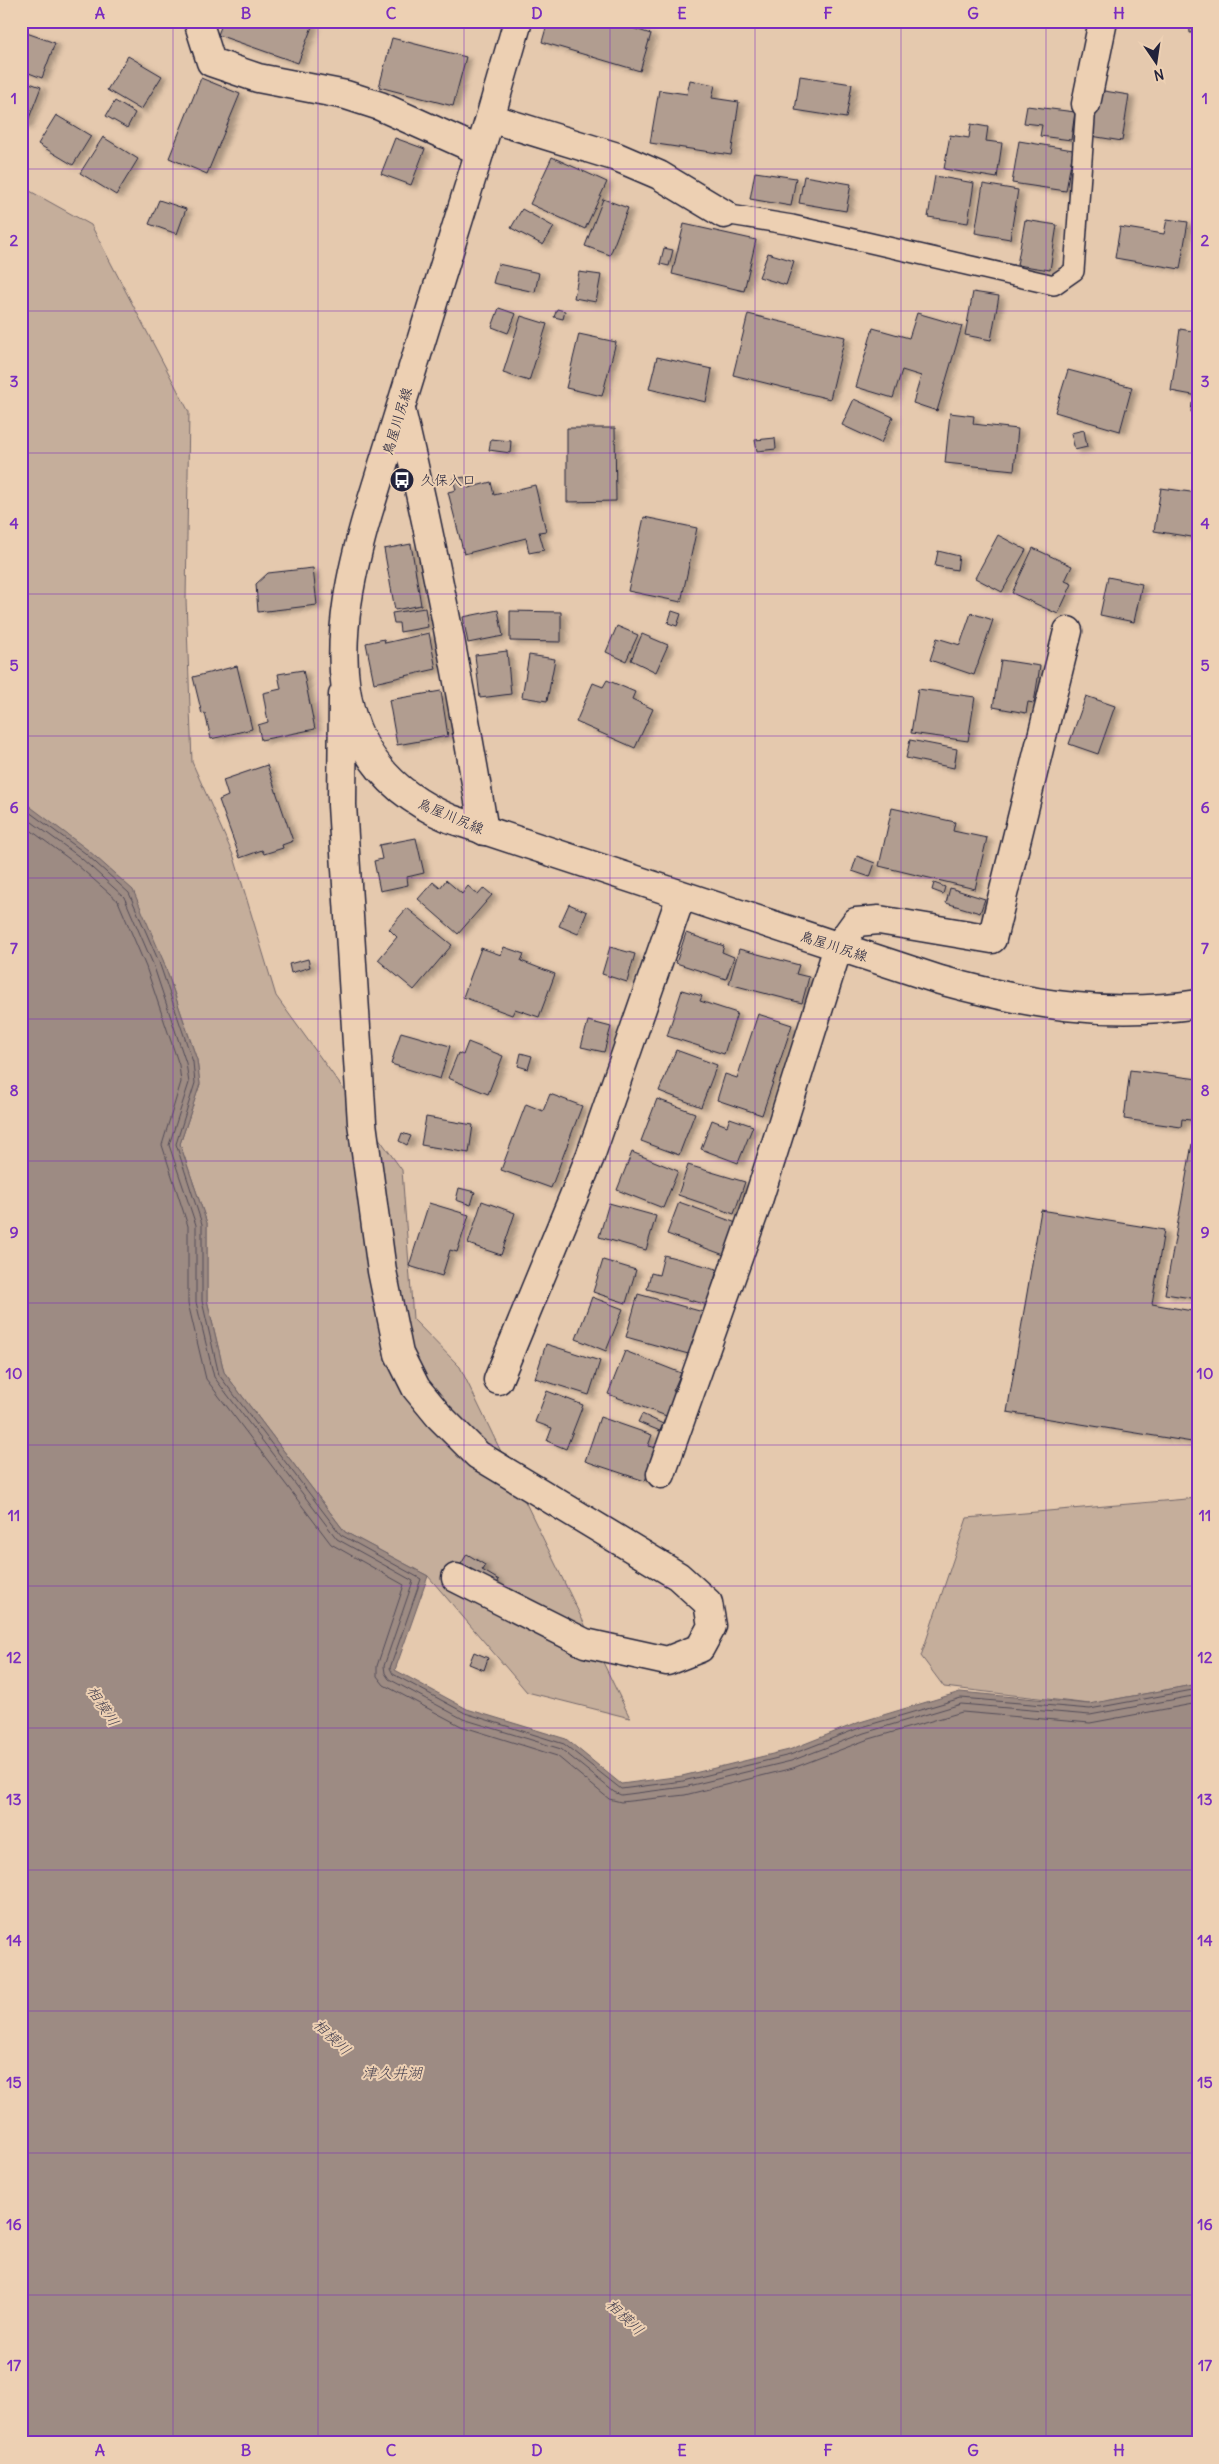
<svg xmlns="http://www.w3.org/2000/svg" width="1219" height="2464" font-family="Delius,'Klee One',sans-serif">
	<style>
		.green { fill: #c5ae9b; stroke: #74686b }
		.water { fill: #9d8b83; stroke: #6c6166 }
		.lines { fill: none; stroke-linecap: round; stroke-linejoin: round }
		.shore { stroke: #534c58; stroke-width: 1 }
		.building { fill: #b19d90; stroke: #22223b; filter: url(#shadow) }
		.service-casing { stroke: #22223b; stroke-width: 22 }
		.minor-casing { stroke: #22223b; stroke-width: 31 }
		.secondary-casing { stroke: #22223b; stroke-width: 31 }
		.service { stroke: #edd0b3; stroke-width: 19 }
		.minor { stroke: #edd0b3; stroke-width: 28 }
		.secondary { stroke: #edd0b3; stroke-width: 28 }
		.grid { fill: none; stroke: #7b2cbf; stroke-width: 1; stroke-opacity: 0.55 }
		.labels { text-anchor: middle; stroke-width: 4; stroke-linejoin: round; paint-order: stroke }
		.street-label { font-size: 14px; fill: #22223b; stroke: #edd0b3 }
		.poi-label { font-size: 14px; fill: #22223b; stroke: #edd0b3; text-anchor: start }
		.water-label { font-size: 15px; font-style: italic; fill: #474251; stroke: #edd0b3 }
		.neatline { fill: none; stroke: #7b2cbf; stroke-width: 2 }
		.grid-label { font-size: 16px; text-anchor: middle; font-weight: bold; fill: #7b2cbf }
	</style>
	<defs>
		<filter id="shadow"><feDropShadow dx="5.5" dy="3" stdDeviation="2.5" flood-color="#0004"/></filter>
	</defs>
	<rect width="100%" height="100%" fill="#e5c9ae"/>
	<filter id="ink" filterUnits="userSpaceOnUse"><feTurbulence type="fractalNoise" baseFrequency=".02" numOctaves="2"/><feDisplacementMap in="SourceGraphic" scale="10" xChannelSelector="R" yChannelSelector="G"/><feConvolveMatrix kernelMatrix="1 2 1 2 8 2 1 2 1" color-interpolation-filters="sRGB"/></filter>
	<g filter="url(#ink)">
		<!-- green -->
		<path class="green" d="M 21,186 L 91,225 L 189,412 L 186,599 L 192,762 L 234,857 L 276,996 L 402,1170 L 413,1319 L 460,1367 L 630,1718 L 527,1692 L 428,1576 L 345,1532 L 224,1372 L 207,1300 L 207,1223 L 180,1144 L 200,1084 L 197,1060 L 163,960 L 21,808 Z
			M 1198,1498 L 1198,1684 L 1090,1704 L 944,1687 L 921,1656 L 967,1518 Z"/>
		<!-- water -->
		<path class="water" d="M 21,791 L 28,805 L 88,850 L 133,890 L 163,960 L 197,1060 L 200,1084 L 180,1144 L 207,1223 L 207,1300 L 224,1372 L 345,1532 L 428,1576 L 395,1670 L 467,1709 L 566,1739 L 621,1784 L 682,1776 L 789,1750 L 860,1722 L 960,1692 L 1089,1704 L 1198,1684 L 1198,2443 L 21,2443 Z"/>
		<g class="lines">
			<!-- shore -->
			<path class="shore" d="M 21,802 L 25,809 L 85,853 L 129,893 L 159,962 L 193,1062 L 195,1083 L 176,1144 L 202,1224 L 202,1301 L 219,1375 L 341,1535 L 421,1579 L 390,1668 L 393,1674 L 465,1713 L 564,1744 L 621,1789 L 683,1781 L 790,1755 L 862,1727 L 961,1698 L 1090,1709 L 1198,1689
				M 21,814 L 81,858 L 124,897 L 153,964 L 186,1063 L 189,1083 L 169,1145 L 196,1225 L 196,1302 L 214,1377 L 337,1539 L 413,1581 L 384,1666 L 385,1673 L 389,1679 L 463,1719 L 561,1749 L 614,1792 L 621,1795 L 684,1787 L 791,1761 L 864,1733 L 961,1704 L 1090,1715 L 1198,1695
				M 21,823 L 76,864 L 118,901 L 146,967 L 179,1065 L 181,1082 L 162,1145 L 188,1226 L 188,1303 L 206,1379 L 331,1544 L 404,1585 L 377,1666 L 377,1676 L 384,1685 L 461,1726 L 557,1756 L 609,1799 L 621,1802 L 685,1795 L 793,1768 L 866,1740 L 962,1712 L 1090,1723 L 1198,1703"/>
		</g>
		<!-- building -->
		<path class="building" d="M 223,21 L 306,21 L 313,24 L 298,63 L 218,35 Z
			M 548,21 L 610,21 L 651,34 L 640,71 L 542,42 Z
			M 1189,21 L 1198,21 L 1198,32 L 1190,33 Z
			M 21,31 L 55,43 L 42,78 L 21,70 Z
			M 392,38 L 466,57 L 453,106 L 379,87 Z
			M 128,56 L 162,76 L 141,110 L 107,90 Z
			M 800,76 L 852,84 L 846,118 L 795,110 Z
			M 201,78 L 240,94 L 207,174 L 169,158 Z
			M 21,80 L 41,87 L 26,126 L 21,124 Z
			M 690,80 L 715,85 L 712,98 L 739,102 L 731,155 L 650,143 L 659,90 L 687,94 Z
			M 1098,90 L 1129,95 L 1122,141 L 1091,136 Z
			M 115,101 L 135,113 L 127,128 L 106,116 Z
			M 1027,106 L 1075,112 L 1071,140 L 1040,136 L 1042,125 L 1024,123 Z
			M 56,115 L 91,136 L 73,165 L 38,144 Z
			M 971,124 L 988,127 L 986,141 L 1002,143 L 997,178 L 944,169 L 950,135 L 969,138 Z
			M 103,137 L 138,159 L 116,195 L 80,173 Z
			M 395,138 L 425,149 L 411,185 L 381,174 Z
			M 1019,141 L 1073,150 L 1066,191 L 1012,183 Z
			M 552,157 L 607,182 L 585,229 L 530,204 Z
			M 755,172 L 796,178 L 791,206 L 750,199 Z
			M 804,176 L 851,184 L 846,211 L 799,203 Z
			M 935,176 L 974,183 L 968,223 L 928,217 Z
			M 983,184 L 1018,190 L 1010,239 L 975,233 Z
			M 603,199 L 628,208 L 610,255 L 585,246 Z
			M 159,200 L 186,209 L 177,234 L 149,224 Z
			M 522,209 L 554,227 L 543,245 L 511,228 Z
			M 1167,219 L 1188,222 L 1180,269 L 1115,258 L 1120,227 L 1164,234 Z
			M 1025,220 L 1057,225 L 1050,270 L 1017,265 Z
			M 684,224 L 756,240 L 744,291 L 672,274 Z
			M 664,248 L 673,250 L 669,266 L 660,264 Z
			M 768,253 L 794,261 L 786,285 L 759,277 Z
			M 498,264 L 539,273 L 535,292 L 493,283 Z
			M 579,272 L 601,275 L 596,302 L 574,298 Z
			M 973,292 L 999,296 L 991,340 L 965,335 Z
			M 499,308 L 516,314 L 508,333 L 492,327 Z
			M 557,309 L 565,311 L 563,319 L 554,317 Z
			M 917,313 L 962,326 L 937,411 L 913,403 L 921,376 L 902,370 L 893,398 L 856,387 L 873,328 L 909,338 Z
			M 748,314 L 845,337 L 830,399 L 733,375 Z
			M 521,316 L 547,324 L 529,381 L 503,373 Z
			M 1180,329 L 1198,332 L 1198,396 L 1171,391 Z
			M 579,334 L 616,342 L 602,396 L 566,388 Z
			M 657,357 L 712,369 L 706,402 L 649,389 Z
			M 1068,370 L 1132,387 L 1120,431 L 1055,412 Z
			M 854,399 L 893,417 L 881,443 L 842,425 Z
			M 1192,403 L 1198,404 L 1198,413 L 1191,412 Z
			M 950,413 L 974,416 L 973,424 L 1018,429 L 1014,470 L 945,463 Z
			M 567,428 L 615,428 L 616,501 L 567,502 Z
			M 1084,430 L 1087,447 L 1075,450 L 1071,433 Z
			M 775,438 L 776,449 L 757,451 L 755,440 Z
			M 491,439 L 511,441 L 510,453 L 489,450 Z
			M 465,477 L 468,488 L 491,482 L 494,495 L 535,485 L 546,531 L 539,532 L 544,550 L 529,553 L 526,538 L 464,554 L 448,492 L 456,490 L 453,479 Z
			M 1161,488 L 1198,493 L 1198,538 L 1154,531 Z
			M 644,517 L 697,528 L 681,602 L 628,591 Z
			M 998,535 L 1026,550 L 1002,592 L 975,578 Z
			M 411,544 L 421,605 L 395,610 L 384,549 Z
			M 1033,548 L 1072,566 L 1065,581 L 1072,584 L 1058,614 L 1012,593 Z
			M 938,551 L 959,556 L 957,570 L 935,566 Z
			M 313,568 L 317,605 L 258,612 L 256,584 L 268,573 Z
			M 1108,577 L 1142,584 L 1134,622 L 1100,615 Z
			M 425,608 L 428,627 L 400,632 L 399,623 L 394,623 L 392,613 Z
			M 498,610 L 503,636 L 468,643 L 463,617 Z
			M 510,611 L 561,612 L 561,642 L 510,641 Z
			M 672,611 L 681,614 L 677,626 L 668,623 Z
			M 971,613 L 993,620 L 974,675 L 930,660 L 937,638 L 960,645 Z
			M 617,626 L 638,635 L 626,661 L 606,652 Z
			M 429,633 L 436,669 L 374,683 L 366,643 L 384,639 L 385,643 Z
			M 642,634 L 668,645 L 656,672 L 631,660 Z
			M 507,651 L 511,694 L 480,698 L 475,655 Z
			M 529,655 L 555,659 L 547,701 L 522,697 Z
			M 1001,660 L 1040,666 L 1034,703 L 1028,702 L 1026,713 L 993,707 Z
			M 237,666 L 252,729 L 211,739 L 205,713 L 202,714 L 193,677 Z
			M 303,670 L 315,729 L 261,740 L 258,725 L 268,722 L 263,693 L 281,689 L 278,674 Z
			M 607,680 L 635,692 L 632,699 L 653,709 L 635,748 L 576,722 L 593,683 L 603,687 Z
			M 918,689 L 975,697 L 968,741 L 911,733 Z
			M 441,691 L 448,736 L 397,745 L 389,700 Z
			M 1086,696 L 1115,706 L 1098,754 L 1069,744 Z
			M 910,740 L 957,749 L 954,768 L 906,758 Z
			M 267,765 L 293,841 L 282,845 L 283,848 L 264,854 L 262,850 L 240,858 L 219,800 L 228,796 L 223,780 Z
			M 892,808 L 955,822 L 953,831 L 987,838 L 975,889 L 879,866 Z
			M 416,838 L 424,873 L 407,877 L 408,885 L 380,891 L 374,861 L 382,859 L 379,845 Z
			M 857,856 L 875,863 L 870,877 L 852,871 Z
			M 446,880 L 462,894 L 468,886 L 478,895 L 484,888 L 492,895 L 458,934 L 418,899 L 433,882 L 440,888 Z
			M 934,883 L 945,887 L 943,894 L 932,890 Z
			M 950,888 L 985,899 L 980,913 L 946,903 Z
			M 569,904 L 587,912 L 578,934 L 559,926 Z
			M 407,908 L 452,945 L 414,990 L 378,960 L 397,937 L 389,929 Z
			M 686,933 L 724,946 L 722,952 L 734,957 L 726,979 L 676,963 Z
			M 504,947 L 524,954 L 521,961 L 555,974 L 539,1017 L 515,1009 L 512,1015 L 463,997 L 481,948 L 501,955 Z
			M 610,947 L 635,954 L 627,982 L 602,974 Z
			M 739,949 L 799,965 L 796,974 L 809,977 L 802,1003 L 729,984 Z
			M 308,959 L 310,967 L 291,973 L 289,964 Z
			M 682,990 L 702,996 L 700,1001 L 737,1013 L 724,1054 L 667,1036 Z
			M 758,1014 L 792,1025 L 762,1115 L 717,1100 L 725,1074 L 737,1078 Z
			M 588,1021 L 611,1027 L 604,1052 L 581,1047 Z
			M 401,1032 L 450,1046 L 440,1079 L 391,1064 Z
			M 468,1042 L 503,1056 L 488,1094 L 448,1078 L 458,1053 L 463,1055 Z
			M 676,1050 L 717,1065 L 701,1107 L 659,1091 Z
			M 521,1053 L 532,1056 L 528,1069 L 518,1066 Z
			M 1130,1070 L 1198,1079 L 1198,1121 L 1182,1119 L 1181,1127 L 1124,1119 Z
			M 550,1094 L 582,1106 L 551,1188 L 501,1170 L 526,1104 L 543,1111 Z
			M 657,1099 L 695,1113 L 679,1155 L 641,1141 Z
			M 426,1117 L 473,1125 L 469,1153 L 421,1145 Z
			M 730,1118 L 753,1126 L 738,1163 L 701,1149 L 712,1120 L 727,1126 Z
			M 402,1133 L 411,1136 L 407,1145 L 399,1141 Z
			M 1192,1144 L 1198,1145 L 1198,1299 L 1165,1294 Z
			M 632,1152 L 678,1171 L 663,1208 L 617,1190 Z
			M 688,1165 L 745,1182 L 734,1214 L 678,1195 Z
			M 459,1188 L 475,1192 L 471,1205 L 456,1200 Z
			M 482,1201 L 515,1213 L 501,1255 L 468,1244 Z
			M 679,1202 L 739,1224 L 727,1256 L 667,1234 Z
			M 429,1203 L 469,1215 L 457,1252 L 450,1250 L 442,1276 L 409,1266 Z
			M 609,1203 L 656,1216 L 646,1250 L 599,1237 Z
			M 1041,1210 L 1164,1230 L 1152,1304 L 1198,1312 L 1198,1443 L 1007,1412 Z
			M 664,1255 L 717,1269 L 708,1305 L 647,1289 L 651,1273 L 659,1275 Z
			M 603,1260 L 636,1270 L 626,1303 L 593,1292 Z
			M 638,1294 L 703,1312 L 692,1355 L 626,1337 Z
			M 592,1297 L 623,1309 L 606,1351 L 576,1339 Z
			M 546,1344 L 600,1361 L 589,1395 L 535,1378 Z
			M 625,1351 L 681,1373 L 673,1391 L 678,1393 L 669,1417 L 608,1394 Z
			M 547,1391 L 583,1405 L 566,1449 L 547,1441 L 552,1428 L 535,1422 Z
			M 642,1414 L 663,1424 L 660,1431 L 638,1422 Z
			M 600,1417 L 652,1435 L 648,1446 L 657,1448 L 645,1481 L 585,1461 Z
			M 467,1554 L 485,1565 L 482,1570 L 499,1580 L 493,1591 L 457,1571 Z
			M 474,1652 L 488,1658 L 484,1670 L 469,1664 Z"/>
		<g class="lines">
			<defs>
				<path id="service" d="M 724,214 L 792,225 L 1054,285 L 1074,271 L 1086,104"/>
				<path id="minor" d="M 198,21 L 211,62 L 258,78 L 346,95 L 380,106 L 480,151
					M 1086,104 L 1103,21
					M 490,118 L 617,157 L 659,175 L 724,214
					M 401,410 C 434,549 461,690 484,831
					M 343,695 L 342,805 L 362,1123 L 382,1271 L 399,1354 L 416,1388 L 439,1416 L 478,1455 L 678,1576 L 708,1603 L 712,1626 L 700,1648 L 667,1661 L 585,1643 L 456,1578
					M 498,1380 L 590,1157 L 681,896
					M 661,1474 L 756,1207 L 838,947 L 856,922 L 879,920 L 992,939 L 1068,631"/>
				<path id="secondary" d="M 518,21 L 490,118 L 368,513 C 334,629 315,762 451,819 L 940,980 C 1027,1004 1107,1018 1198,1004"/>
			</defs>
			<!-- service casing -->
			<use href="#service" class="service-casing"/>
			<!-- minor casing -->
			<use href="#minor" class="minor-casing"/>
			<!-- secondary casing -->
			<use href="#secondary" class="secondary-casing"/>
			<!-- service -->
			<use href="#service" class="service"/>
			<!-- minor -->
			<use href="#minor" class="minor"/>
			<!-- secondary -->
			<use href="#secondary" class="secondary"/>
		</g>
	</g>
	<!-- grid -->
	<path class="grid" d="M 173,21 L 173,2443M 318,21 L 318,2443M 464,21 L 464,2443M 610,21 L 610,2443M 755,21 L 755,2443M 901,21 L 901,2443M 1046,21 L 1046,2443M 21,169 L 1198,169M 21,311 L 1198,311M 21,453 L 1198,453M 21,594 L 1198,594M 21,736 L 1198,736M 21,878 L 1198,878M 21,1019 L 1198,1019M 21,1161 L 1198,1161M 21,1303 L 1198,1303M 21,1445 L 1198,1445M 21,1586 L 1198,1586M 21,1728 L 1198,1728M 21,1870 L 1198,1870M 21,2011 L 1198,2011M 21,2153 L 1198,2153M 21,2295 L 1198,2295"/>
	<!-- icons -->
	<defs>
		<symbol id="bus-disc" viewBox="-11 -11 22 22"><circle r="9.5" fill="#22223b" stroke="#edd0b3"/><path d="M-5-6H5V4H4V6H2V4H-2V6H-4V4H-5ZM-3.5-4V0h7V-4ZM-3.5 1.2v1.5H-2V1.2ZM2 1.2v1.5H3.5V1.2Z" fill="#fff"/></symbol>
	</defs>
	<g fill-rule="evenodd">
		<use href="#bus-disc" x="388" y="466" width="28" height="28"/>
	</g>
	<g class="labels">
		<!-- street labels -->
		<g class="street-label">
			<text transform="translate(397 421) rotate(-73)" y="5">鳥屋川尻線</text>
			<text transform="translate(451 816) rotate(23)" y="5">鳥屋川尻線</text>
			<text transform="translate(834 946) rotate(18)" y="5">鳥屋川尻線</text>
		</g>
		<!-- poi labels -->
		<g class="poi-label">
			<text x="420" y="485">久保入口</text>
		</g>
		<!-- water labels -->
		<g class="water-label">
			<text transform="translate(103 1706) rotate(57)" y="5">相模川</text>
			<text transform="translate(332 2037) rotate(44)" y="5">相模川</text>
			<text x="392" y="2078">津久井湖</text>
			<text transform="translate(625 2317) rotate(44)" y="5">相模川</text>
		</g>
	</g>
	<!-- margin -->
	<rect width="1219" height="2464" fill="none" stroke="#edd0b3" stroke-width="55"/>
	<!-- north arrow -->
	<g transform="translate(1156 62) rotate(167)" stroke="#edd0b3" stroke-width="4" paint-order="stroke">
	<path d="M0-4L9 19L0 12L-9 19Z" fill="#22223b"/>
	<text y="-8" font-size="14" font-weight="bold" text-anchor="middle" fill="#22223b">N</text>
	</g>
	<rect x="28" y="28" width="1164" height="2408" class="neatline"/>
	<g class="grid-label">
		<text x="100" y="19">A</text>
		<text x="246" y="19">B</text>
		<text x="391" y="19">C</text>
		<text x="537" y="19">D</text>
		<text x="682" y="19">E</text>
		<text x="828" y="19">F</text>
		<text x="973" y="19">G</text>
		<text x="1119" y="19">H</text>
		<text x="14" y="104">1</text>
		<text x="1205" y="104">1</text>
		<text x="14" y="246">2</text>
		<text x="1205" y="246">2</text>
		<text x="14" y="387">3</text>
		<text x="1205" y="387">3</text>
		<text x="14" y="529">4</text>
		<text x="1205" y="529">4</text>
		<text x="14" y="671">5</text>
		<text x="1205" y="671">5</text>
		<text x="14" y="813">6</text>
		<text x="1205" y="813">6</text>
		<text x="14" y="954">7</text>
		<text x="1205" y="954">7</text>
		<text x="14" y="1096">8</text>
		<text x="1205" y="1096">8</text>
		<text x="14" y="1238">9</text>
		<text x="1205" y="1238">9</text>
		<text x="14" y="1379">10</text>
		<text x="1205" y="1379">10</text>
		<text x="14" y="1521">11</text>
		<text x="1205" y="1521">11</text>
		<text x="14" y="1663">12</text>
		<text x="1205" y="1663">12</text>
		<text x="14" y="1805">13</text>
		<text x="1205" y="1805">13</text>
		<text x="14" y="1946">14</text>
		<text x="1205" y="1946">14</text>
		<text x="14" y="2088">15</text>
		<text x="1205" y="2088">15</text>
		<text x="14" y="2230">16</text>
		<text x="1205" y="2230">16</text>
		<text x="14" y="2371">17</text>
		<text x="1205" y="2371">17</text>
		<text x="100" y="2456">A</text>
		<text x="246" y="2456">B</text>
		<text x="391" y="2456">C</text>
		<text x="537" y="2456">D</text>
		<text x="682" y="2456">E</text>
		<text x="828" y="2456">F</text>
		<text x="973" y="2456">G</text>
		<text x="1119" y="2456">H</text>
	</g>
</svg>
